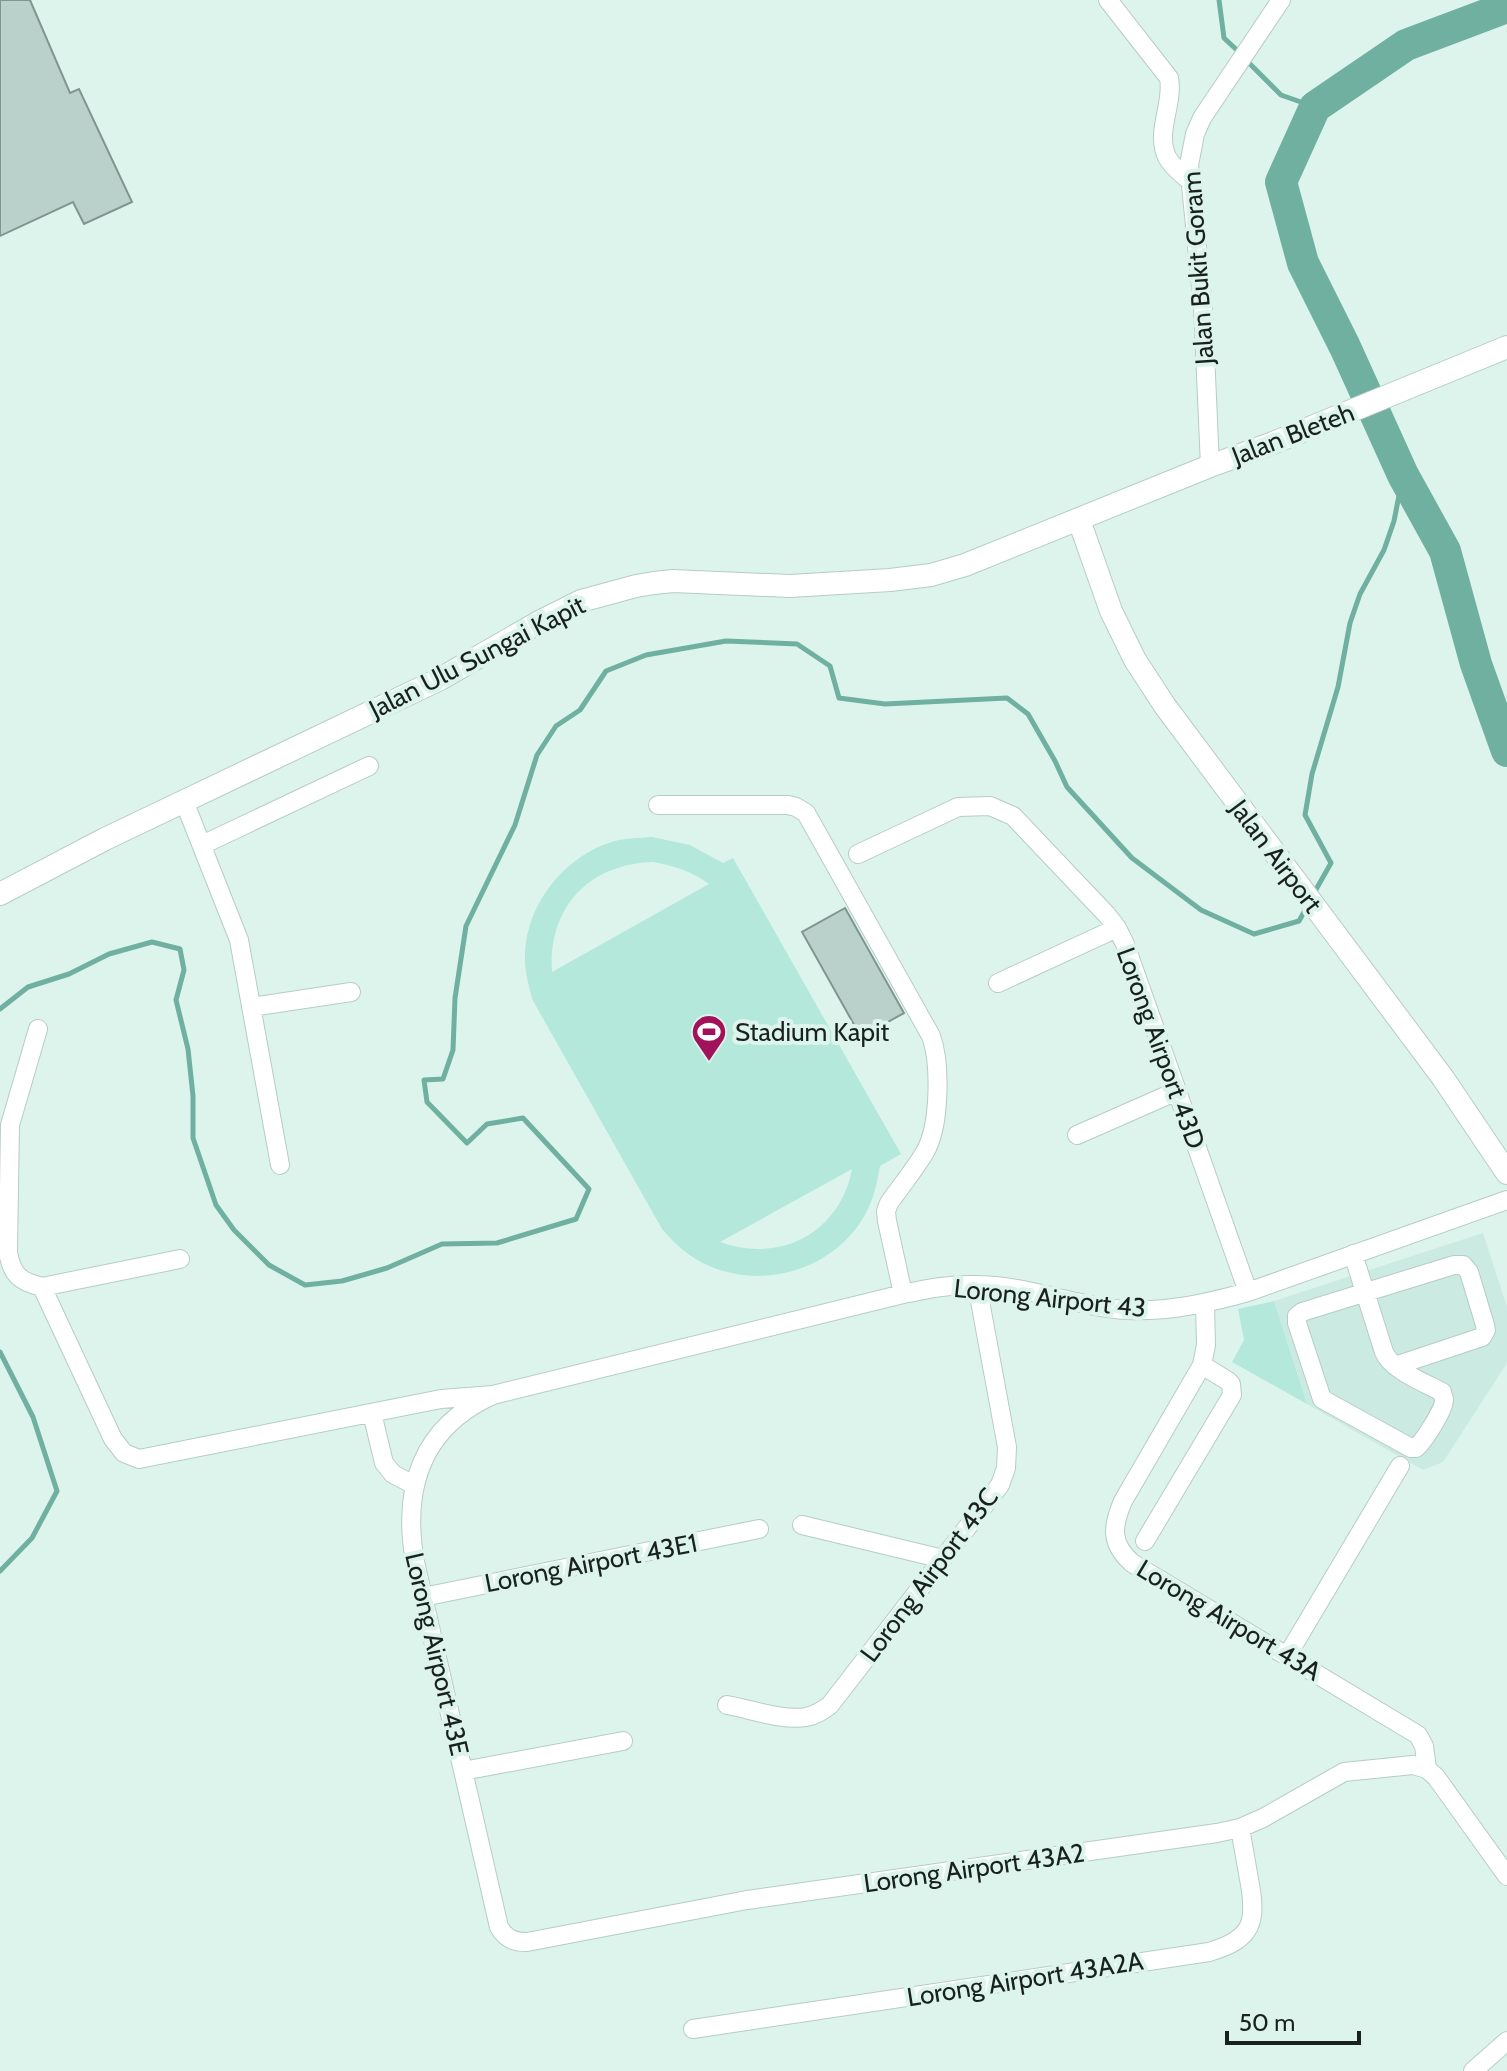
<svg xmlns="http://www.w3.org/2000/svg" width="1507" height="2071" font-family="Cabin,sans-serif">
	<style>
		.built { fill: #caeae2 }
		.green { fill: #b4e8db; fill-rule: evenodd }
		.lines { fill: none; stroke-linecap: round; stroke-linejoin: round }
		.stream { stroke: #70b0a1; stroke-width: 5 }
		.river { stroke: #70b0a1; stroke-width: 32 }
		.building { fill: #bad0ca; stroke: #809590; stroke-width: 2 }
		.minor-casing { stroke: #b6ccc6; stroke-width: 20 }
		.major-casing { stroke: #b6ccc6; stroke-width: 24 }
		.minor { stroke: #fff; stroke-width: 18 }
		.major { stroke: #fff; stroke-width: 22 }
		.labels { text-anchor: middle; stroke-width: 8; stroke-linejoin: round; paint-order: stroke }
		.street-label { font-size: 26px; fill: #19211f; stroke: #ddf4ed }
		.poi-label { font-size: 26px; fill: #19211f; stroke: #ddf4ed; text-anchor: start }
	</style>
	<rect width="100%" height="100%" fill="#ddf4ed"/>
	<!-- built -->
	<path class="built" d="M 1483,1233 L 1507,1307 L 1507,1363 L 1443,1462 L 1423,1470 L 1307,1404 L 1274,1301 Z"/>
	<!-- green -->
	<path class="green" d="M 652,837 L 690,845 L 723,863 L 733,858 L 901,1154 L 880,1166 C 877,1183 874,1198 866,1213 C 833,1274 752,1294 694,1258 C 681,1250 671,1239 662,1229 L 532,999 C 529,985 524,970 525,956 C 526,904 565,855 615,841 C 626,838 640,838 652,837 ZM 653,862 C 674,866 692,871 709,884 L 552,972 C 548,907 589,864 653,862 ZM 852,1169 C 840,1233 780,1264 720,1242 Z
		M 1274,1301 L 1307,1404 L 1232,1362 L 1244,1340 L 1238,1309 Z"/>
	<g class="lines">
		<!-- stream -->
		<path class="stream" d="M 1219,0 L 1224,38 L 1239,52
			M 1246,60 L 1281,95 L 1315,107
			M 1314,893 L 1331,863 L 1305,815 L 1312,774 L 1338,687 L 1350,623 L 1360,594 L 1384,550 L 1394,521 L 1403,475
			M 0,1009 L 28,987 L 69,974 L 109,954 L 152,942 L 180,949 L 184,970 L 176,1000 L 188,1049 L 193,1096 L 193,1138 L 216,1205 L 234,1230 L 269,1265 L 305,1285 L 342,1281 L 387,1268 L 442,1244 L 497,1243 L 576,1219 L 589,1189 L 523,1118 L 487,1124 L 467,1143 L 427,1102 L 424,1080 L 443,1079 L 453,1050 L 455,998 L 466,926 L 515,825 L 537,755 L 556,726 L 580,710 L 606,671 L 646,655 L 726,641 L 797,644 L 830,666 L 839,698 L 885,704 L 1007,698 L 1028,714 L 1055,761 L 1067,787 L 1132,858 L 1201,910 L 1254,934 L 1299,921 L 1308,905
			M 0,1352 L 33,1417 L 57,1491 L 32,1538 L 0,1571"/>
		<!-- river -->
		<path class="river" d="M 1507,7 L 1406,45 L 1315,107 L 1281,182 L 1303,263 L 1345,347 L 1403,475 L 1445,551 L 1476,664 L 1507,751"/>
	</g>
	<!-- building -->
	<path class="building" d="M 0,0 L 30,0 L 70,93 L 79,89 L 132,202 L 84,224 L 73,202 L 0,236 Z
		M 845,908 L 904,1013 L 861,1037 L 802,932 Z"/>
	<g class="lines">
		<defs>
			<path id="minor" d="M 1108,0 L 1169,78 C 1174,104 1155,132 1167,157 C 1172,167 1182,174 1190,181
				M 1210,466 L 1203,307 L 1189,165 L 1195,134 L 1202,118 L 1281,0
				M 184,801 L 239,940 L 280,1165
				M 658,805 L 788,805 L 796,807 L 806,813 L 931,1036 C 941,1064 940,1126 925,1152 C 915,1169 901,1186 889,1203 L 886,1211 L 887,1221 L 903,1294
				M 202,845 L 369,766
				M 858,854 L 958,807 L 990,806 L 1013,816 L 1107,915 L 1117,928 L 1125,944 L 1248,1292
				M 998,983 L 1117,928
				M 251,1007 L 351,992
				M 38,1029 L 10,1125 L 8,1252 C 12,1275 19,1281 42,1287 L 180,1259
				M 1077,1135 L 1177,1091
				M 1353,1254 L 1384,1352 C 1391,1370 1425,1383 1442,1392 C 1442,1395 1444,1397 1444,1399 C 1445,1409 1423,1442 1416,1448 L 1411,1448 L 1322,1399 L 1297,1323 L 1297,1316 L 1302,1312 L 1454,1265 L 1463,1265 L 1469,1272 L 1485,1325 L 1486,1330 L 1482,1337 L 1395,1366
				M 42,1287 L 113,1439 L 124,1453 L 139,1459 L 441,1399 L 493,1395 L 903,1294 C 927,1289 951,1284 976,1285 C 1027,1285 1076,1307 1127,1310 C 1169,1312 1208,1303 1248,1292 L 1507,1200
				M 1205,1304 L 1206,1345 L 1202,1365 L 1123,1501 C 1112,1527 1110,1543 1132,1563 L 1418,1735 L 1424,1746 L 1427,1769
				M 493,1395 C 421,1427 402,1488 415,1562 L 499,1927 C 506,1939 514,1942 527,1942 L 747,1900 L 1217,1833 L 1240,1828 L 1263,1818 L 1344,1772 L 1413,1765 L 1427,1769 L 1436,1777 L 1507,1876
				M 372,1413 L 384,1463 L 393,1474 L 414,1485
				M 802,1525 L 943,1559
				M 1145,1541 L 1232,1395 L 1231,1384 L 1228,1381 L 1202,1365
				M 423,1597 L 759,1529
				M 1287,1656 L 1400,1466
				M 727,1705 C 750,1709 783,1721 806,1717 C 816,1715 822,1711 830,1705 L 1000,1485 L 1006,1468 L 1007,1447 L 977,1285
				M 463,1771 L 623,1741
				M 693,2029 L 1209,1952 C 1254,1939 1257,1921 1249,1879 C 1246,1862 1243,1845 1240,1828
				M 1473,2071 L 1507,2041"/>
			<path id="major" d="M 1079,520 L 1111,611 L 1135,660 L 1165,706 L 1443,1078 L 1507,1173
				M 0,894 L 105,839 L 440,679 L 541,621 L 581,601 L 636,586 L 654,583 L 673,581 L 790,586 L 890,580 L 931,575 L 965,565 L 1210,466 L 1273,443 L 1507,347"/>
		</defs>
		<!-- minor casing -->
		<use href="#minor" class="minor-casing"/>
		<!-- major casing -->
		<use href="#major" class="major-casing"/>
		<!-- minor -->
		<use href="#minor" class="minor"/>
		<!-- major -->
		<use href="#major" class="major"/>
	</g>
	<!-- icons -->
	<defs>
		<symbol id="stadium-pin" viewBox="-11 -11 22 30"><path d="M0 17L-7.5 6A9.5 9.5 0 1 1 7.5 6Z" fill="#a1125a" stroke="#ddf4ed"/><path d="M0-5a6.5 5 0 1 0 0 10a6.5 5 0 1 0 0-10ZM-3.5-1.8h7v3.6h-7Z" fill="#fff"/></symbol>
	</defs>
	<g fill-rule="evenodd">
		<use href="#stadium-pin" x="689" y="1012" width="40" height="54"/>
	</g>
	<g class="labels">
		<!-- street labels -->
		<g class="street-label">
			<text transform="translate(1198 268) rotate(-94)" y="9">Jalan Bukit Goram</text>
			<text transform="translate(1293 434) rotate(-21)" y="9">Jalan Bleteh</text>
			<text transform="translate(477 657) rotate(-27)" y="9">Jalan Ulu Sungai Kapit</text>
			<text transform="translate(1276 856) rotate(53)" y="9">Jalan Airport</text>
			<text transform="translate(1161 1048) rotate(70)" y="9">Lorong Airport 43D</text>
			<text transform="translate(1050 1298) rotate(6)" y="9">Lorong Airport 43</text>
			<text transform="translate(591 1563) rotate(-11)" y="9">Lorong Airport 43E1</text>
			<text transform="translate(929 1575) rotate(-53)" y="9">Lorong Airport 43C</text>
			<text transform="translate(1229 1620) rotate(31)" y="9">Lorong Airport 43A</text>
			<text transform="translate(437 1654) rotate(77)" y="9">Lorong Airport 43E</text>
			<text transform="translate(974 1868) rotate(-8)" y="9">Lorong Airport 43A2</text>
			<text transform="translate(1025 1979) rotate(-9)" y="9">Lorong Airport 43A2A</text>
		</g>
		<!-- poi labels -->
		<g class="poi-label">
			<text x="735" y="1041">Stadium Kapit</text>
		</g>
	</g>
	<!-- scale -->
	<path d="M1227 2031v12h132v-12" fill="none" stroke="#19211f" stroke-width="4"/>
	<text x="1239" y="2031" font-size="24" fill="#19211f" stroke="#ddf4ed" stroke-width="6" paint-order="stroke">50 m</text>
</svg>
